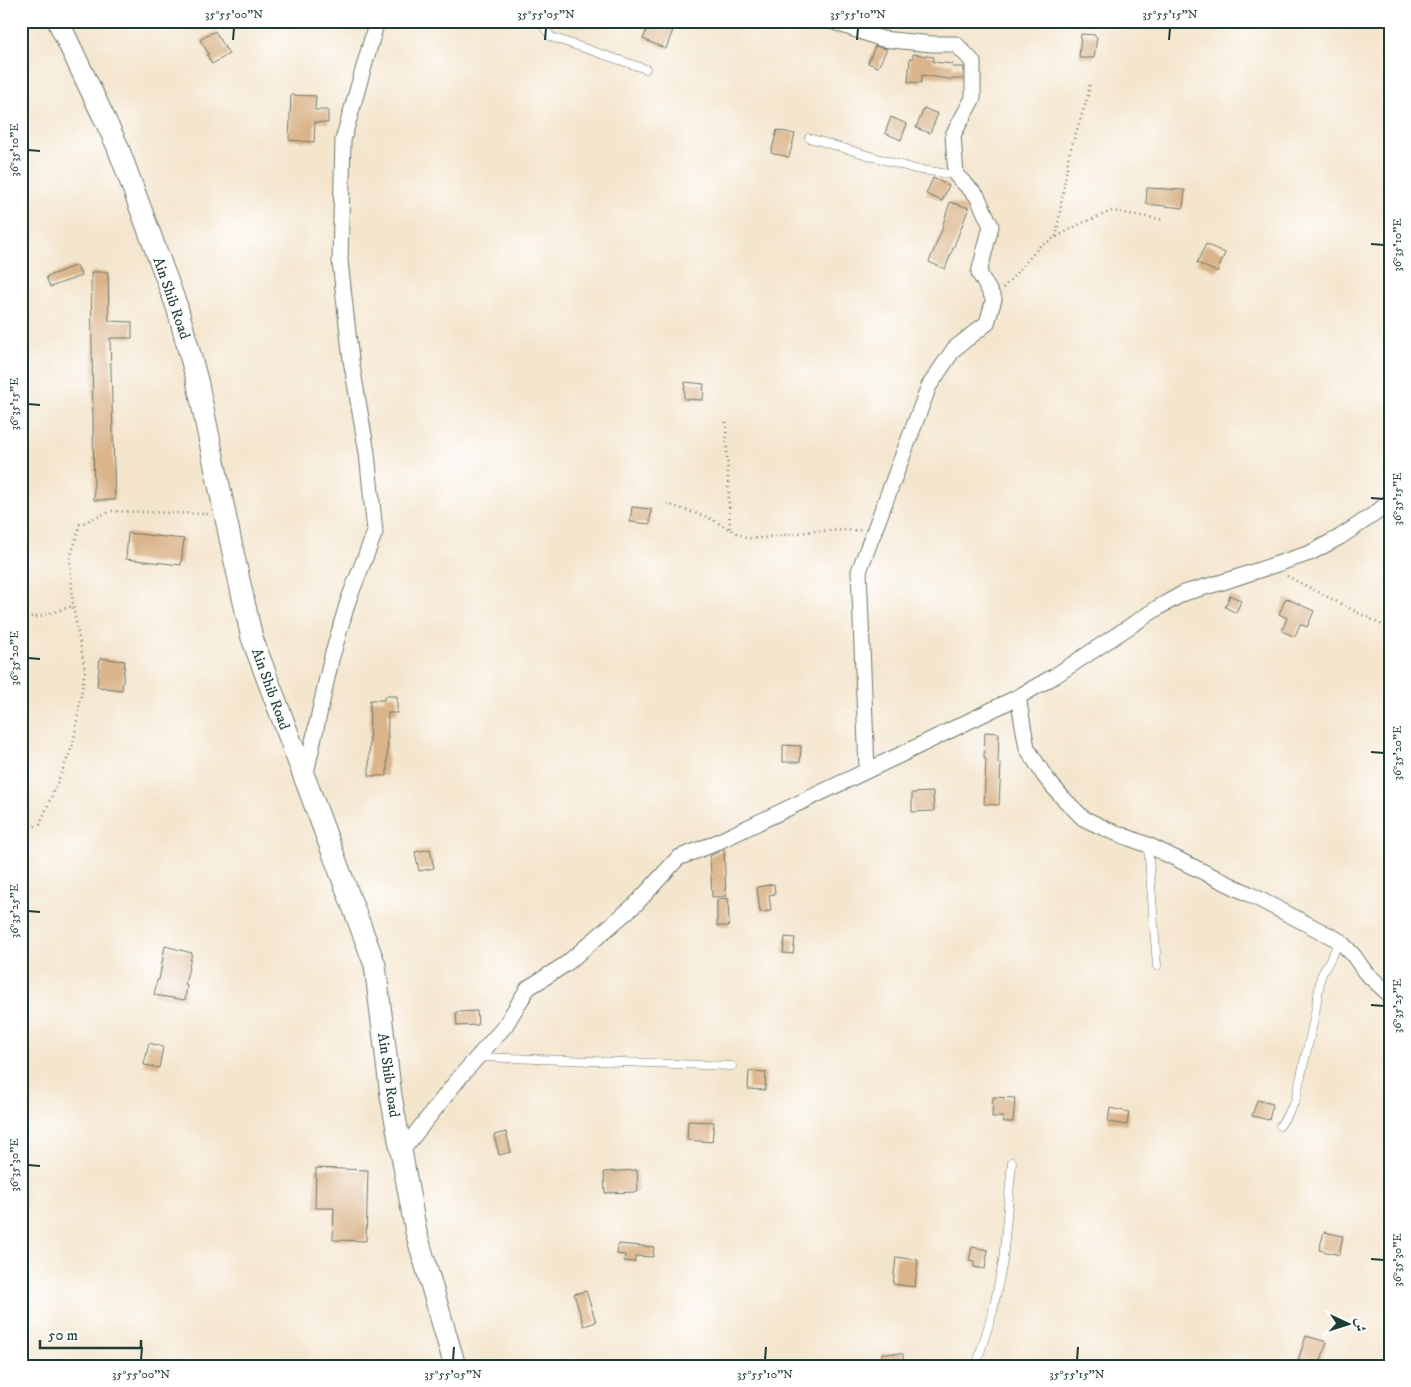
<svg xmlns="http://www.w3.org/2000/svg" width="1411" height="1387" font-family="'IM FELL DW Pica',Amiri,serif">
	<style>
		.building { fill: #dab48a }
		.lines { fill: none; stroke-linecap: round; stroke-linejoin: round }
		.lane-casing { stroke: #6a786a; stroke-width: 9 }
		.street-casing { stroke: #6a786a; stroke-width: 17 }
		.secondary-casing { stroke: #6a786a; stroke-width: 23 }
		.path { stroke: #6a786a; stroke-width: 2.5; stroke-dasharray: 1 4; stroke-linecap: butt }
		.lane { stroke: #fff; stroke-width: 8 }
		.street { stroke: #fff; stroke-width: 15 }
		.secondary { stroke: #fff; stroke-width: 21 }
		.ticks { fill: none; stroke: #1f3d34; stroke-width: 2 }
		.labels { text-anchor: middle; stroke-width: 4.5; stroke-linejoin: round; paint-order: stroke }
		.street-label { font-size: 15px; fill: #1f3d34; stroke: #fff }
		.neatline { fill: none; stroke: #1f3d34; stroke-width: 2 }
		.ticks-label { font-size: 12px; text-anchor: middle; fill: #1f3d34 }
	</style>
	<rect width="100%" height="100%" fill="#fff"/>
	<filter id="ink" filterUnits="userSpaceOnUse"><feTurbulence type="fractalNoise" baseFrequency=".02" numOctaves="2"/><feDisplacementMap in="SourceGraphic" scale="10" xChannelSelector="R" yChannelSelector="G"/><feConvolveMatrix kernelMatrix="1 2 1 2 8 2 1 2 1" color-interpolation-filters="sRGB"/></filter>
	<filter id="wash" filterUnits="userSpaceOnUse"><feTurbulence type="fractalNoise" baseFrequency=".0096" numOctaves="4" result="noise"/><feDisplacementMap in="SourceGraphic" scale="20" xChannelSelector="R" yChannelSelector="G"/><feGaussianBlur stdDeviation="1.12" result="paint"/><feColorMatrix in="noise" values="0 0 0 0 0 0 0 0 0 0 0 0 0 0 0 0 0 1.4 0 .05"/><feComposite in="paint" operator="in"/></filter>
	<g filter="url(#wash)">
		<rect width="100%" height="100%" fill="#f4e5cd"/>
		<g id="blocks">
			<!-- building -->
			<path class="building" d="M 650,21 L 673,30 L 666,49 L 643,39 Z
				M 215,31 L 229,54 L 212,64 L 207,55 L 209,54 L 200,40 Z
				M 1081,34 L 1095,35 L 1095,37 L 1097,37 L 1094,58 L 1079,58 Z
				M 875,46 L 887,49 L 878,67 L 868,63 Z
				M 913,54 L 934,57 L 933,62 L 953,64 L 952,67 L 964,67 L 964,79 L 949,79 L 922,75 L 921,83 L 908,82 L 910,58 L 913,59 Z
				M 291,95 L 316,96 L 315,110 L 328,110 L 328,123 L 315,122 L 314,142 L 289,140 Z
				M 924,108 L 938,114 L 930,133 L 916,128 Z
				M 891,117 L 907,124 L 901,140 L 885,133 Z
				M 777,130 L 795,134 L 789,157 L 771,153 Z
				M 933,178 L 949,185 L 942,201 L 926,194 Z
				M 1147,188 L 1185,190 L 1183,208 L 1146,204 Z
				M 950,202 L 969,208 L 945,269 L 929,262 L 943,227 L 942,227 Z
				M 1206,244 L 1225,253 L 1217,272 L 1197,263 Z
				M 77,265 L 81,276 L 50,287 L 46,277 Z
				M 91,272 L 108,272 L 109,321 L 132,322 L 132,338 L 110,338 L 115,500 L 94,500 Z
				M 685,382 L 704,384 L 703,400 L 684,399 Z
				M 632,507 L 651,509 L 650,524 L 630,522 Z
				M 128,533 L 184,539 L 181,565 L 126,559 Z
				M 1230,595 L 1241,601 L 1236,613 L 1225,607 Z
				M 1286,598 L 1314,611 L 1307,627 L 1300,624 L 1295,637 L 1282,631 L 1287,618 L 1279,614 Z
				M 100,658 L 125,661 L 122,690 L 97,687 Z
				M 384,696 L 397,696 L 397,713 L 388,713 L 387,776 L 369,776 L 370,700 L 384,700 Z
				M 985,732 L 999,733 L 998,764 L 1001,764 L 999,805 L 984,804 L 986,759 L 984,759 Z
				M 783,745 L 801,746 L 800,762 L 783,762 Z
				M 933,792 L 934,811 L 912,812 L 912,793 Z
				M 430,849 L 434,868 L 419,871 L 415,852 Z
				M 724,849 L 726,896 L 712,897 L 710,856 Z
				M 774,884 L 775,894 L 769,895 L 771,911 L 760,912 L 757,887 Z
				M 728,898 L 729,926 L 717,926 L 717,899 Z
				M 785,937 L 795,938 L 793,954 L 783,953 Z
				M 165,946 L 192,953 L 185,985 L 187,985 L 185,1000 L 154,995 L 157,980 L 159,980 Z
				M 477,1011 L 478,1025 L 457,1026 L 456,1012 Z
				M 149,1043 L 163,1047 L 159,1068 L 144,1065 Z
				M 749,1071 L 766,1072 L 765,1090 L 748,1089 Z
				M 993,1097 L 1015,1098 L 1013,1122 L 1003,1122 L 1003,1117 L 992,1117 Z
				M 1257,1100 L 1273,1104 L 1269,1120 L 1252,1116 Z
				M 1110,1108 L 1129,1112 L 1127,1125 L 1108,1122 Z
				M 688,1121 L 714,1122 L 712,1142 L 687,1140 Z
				M 506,1132 L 511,1152 L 499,1155 L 494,1135 Z
				M 316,1168 L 368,1170 L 366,1241 L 333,1240 L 334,1208 L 315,1208 Z
				M 637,1170 L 638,1192 L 605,1193 L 604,1172 Z
				M 1324,1232 L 1343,1236 L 1339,1255 L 1319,1250 Z
				M 618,1244 L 654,1247 L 653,1257 L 635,1256 L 635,1262 L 624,1261 L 625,1255 L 617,1254 Z
				M 972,1247 L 988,1250 L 985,1269 L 974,1267 L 974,1262 L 969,1261 Z
				M 896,1257 L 918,1260 L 915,1287 L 893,1284 Z
				M 586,1291 L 596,1322 L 584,1326 L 574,1294 Z
				M 1306,1336 L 1327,1342 L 1319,1366 L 1298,1360 Z
				M 882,1353 L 903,1354 L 903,1366 L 881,1364 Z"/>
		</g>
	</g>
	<g filter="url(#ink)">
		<use href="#blocks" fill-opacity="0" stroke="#6a786a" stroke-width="1"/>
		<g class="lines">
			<defs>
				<path id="lane" d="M 540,21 L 551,37 L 646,69
					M 809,138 L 915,169 L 956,175
					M 1148,845 L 1157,966
					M 479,1057 L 732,1066
					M 1280,1126 L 1295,1102 L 1314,1019 L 1321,976 L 1340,941
					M 976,1366 L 993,1311 L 1003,1261 L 1012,1162"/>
				<path id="street" d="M 831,21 L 882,39 L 932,44 L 956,44 L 973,62 L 973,98 L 953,135 L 956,175 L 977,196 L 991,226 L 979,273 L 994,299 L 987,323 L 954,349 L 929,386 L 859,571 L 867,770
					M 1018,697 L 1053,677 L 1159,607 L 1184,593 L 1226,581 L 1310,553 L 1340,537 L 1376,513 L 1390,501
					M 305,778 L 331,660 L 348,601 L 375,532 L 367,453 L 351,360 L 340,261 L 343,140 L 377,21
					M 401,1152 L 460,1077 L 505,1026 L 528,988 L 566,964 L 637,903 L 678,858 L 711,845 L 902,754 L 1018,697 L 1027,748 L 1045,777 L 1062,797 L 1083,818 L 1108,830 L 1148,845 L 1249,894 L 1340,941 L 1354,956 L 1365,972 L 1390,995"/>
				<path id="secondary" d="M 58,21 L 117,145 L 177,307 L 197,380 L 234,557 L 252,638 L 375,965 L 391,1096 L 416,1232 L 455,1366"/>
			</defs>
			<!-- lane casing -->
			<use href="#lane" class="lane-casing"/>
			<!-- street casing -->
			<use href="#street" class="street-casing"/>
			<!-- secondary casing -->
			<use href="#secondary" class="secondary-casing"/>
			<!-- path -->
			<path class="path" d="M 1056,237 L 1069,154 L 1088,96 L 1090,82
				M 1003,288 L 1040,246 L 1080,224 L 1112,211 L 1165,220
				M 726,422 L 730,531
				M 667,504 L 707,517 L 746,538 L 762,538 L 814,531 L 861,530
				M 1287,576 L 1390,629
				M 21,616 L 37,617 L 73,606
				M 21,832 L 40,824 L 73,745 L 85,670 L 73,606 L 70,559 L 80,524 L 112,511 L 208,514"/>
			<!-- lane -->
			<use href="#lane" class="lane"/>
			<!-- street -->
			<use href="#street" class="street"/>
			<!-- secondary -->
			<use href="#secondary" class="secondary"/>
		</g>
	</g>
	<!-- ticks -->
	<path class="ticks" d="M 233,40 L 234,28M 545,40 L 546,28M 857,40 L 858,28M 1169,40 L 1170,28M 28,150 L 40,151M 1371,244 L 1384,245M 28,404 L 40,405M 1371,498 L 1384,499M 28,658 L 40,659M 1371,752 L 1384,753M 28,911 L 40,912M 1371,1005 L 1384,1006M 28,1165 L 40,1166M 1371,1259 L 1384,1260M 141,1360 L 142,1347M 453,1360 L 454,1347M 765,1360 L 766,1347M 1077,1360 L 1078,1347"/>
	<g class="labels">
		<!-- street labels -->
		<g class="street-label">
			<text transform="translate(172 298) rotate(71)" y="5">Ain Shib Road</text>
			<text transform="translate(271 689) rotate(70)" y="5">Ain Shib Road</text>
			<text transform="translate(389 1075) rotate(82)" y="5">Ain Shib Road</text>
		</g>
	</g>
	<!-- margin -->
	<rect width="1411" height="1387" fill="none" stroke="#fff" stroke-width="55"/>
	<!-- north arrow -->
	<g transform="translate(1348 1324) rotate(94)" stroke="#ffffff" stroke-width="4" paint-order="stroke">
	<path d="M0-4L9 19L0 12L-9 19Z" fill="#1f3d34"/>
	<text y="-8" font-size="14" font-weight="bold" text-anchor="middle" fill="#1f3d34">ش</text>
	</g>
	<!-- scale -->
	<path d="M40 1340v8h101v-8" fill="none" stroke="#1f3d34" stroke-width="2.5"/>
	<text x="48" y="1340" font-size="15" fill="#1f3d34" stroke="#ffffff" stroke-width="4" paint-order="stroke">50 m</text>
	<rect x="28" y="28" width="1356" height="1332" class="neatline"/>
	<g class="ticks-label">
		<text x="234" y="18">35°55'00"N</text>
		<text x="546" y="18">35°55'05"N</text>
		<text x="858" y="18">35°55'10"N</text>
		<text x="1170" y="18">35°55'15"N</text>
		<text transform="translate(14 150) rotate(-90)" y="4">36°35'10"E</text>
		<text transform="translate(1397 245) rotate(-90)" y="4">36°35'10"E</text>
		<text transform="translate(14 404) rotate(-90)" y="4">36°35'15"E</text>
		<text transform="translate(1397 499) rotate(-90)" y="4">36°35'15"E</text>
		<text transform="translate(14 658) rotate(-90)" y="4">36°35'20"E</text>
		<text transform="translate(1397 753) rotate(-90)" y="4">36°35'20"E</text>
		<text transform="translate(14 911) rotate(-90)" y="4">36°35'25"E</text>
		<text transform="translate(1397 1006) rotate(-90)" y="4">36°35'25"E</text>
		<text transform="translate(14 1165) rotate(-90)" y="4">36°35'30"E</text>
		<text transform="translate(1397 1260) rotate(-90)" y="4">36°35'30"E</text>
		<text x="141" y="1378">35°55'00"N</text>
		<text x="453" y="1378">35°55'05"N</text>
		<text x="765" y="1378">35°55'10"N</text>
		<text x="1077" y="1378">35°55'15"N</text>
	</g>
</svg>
